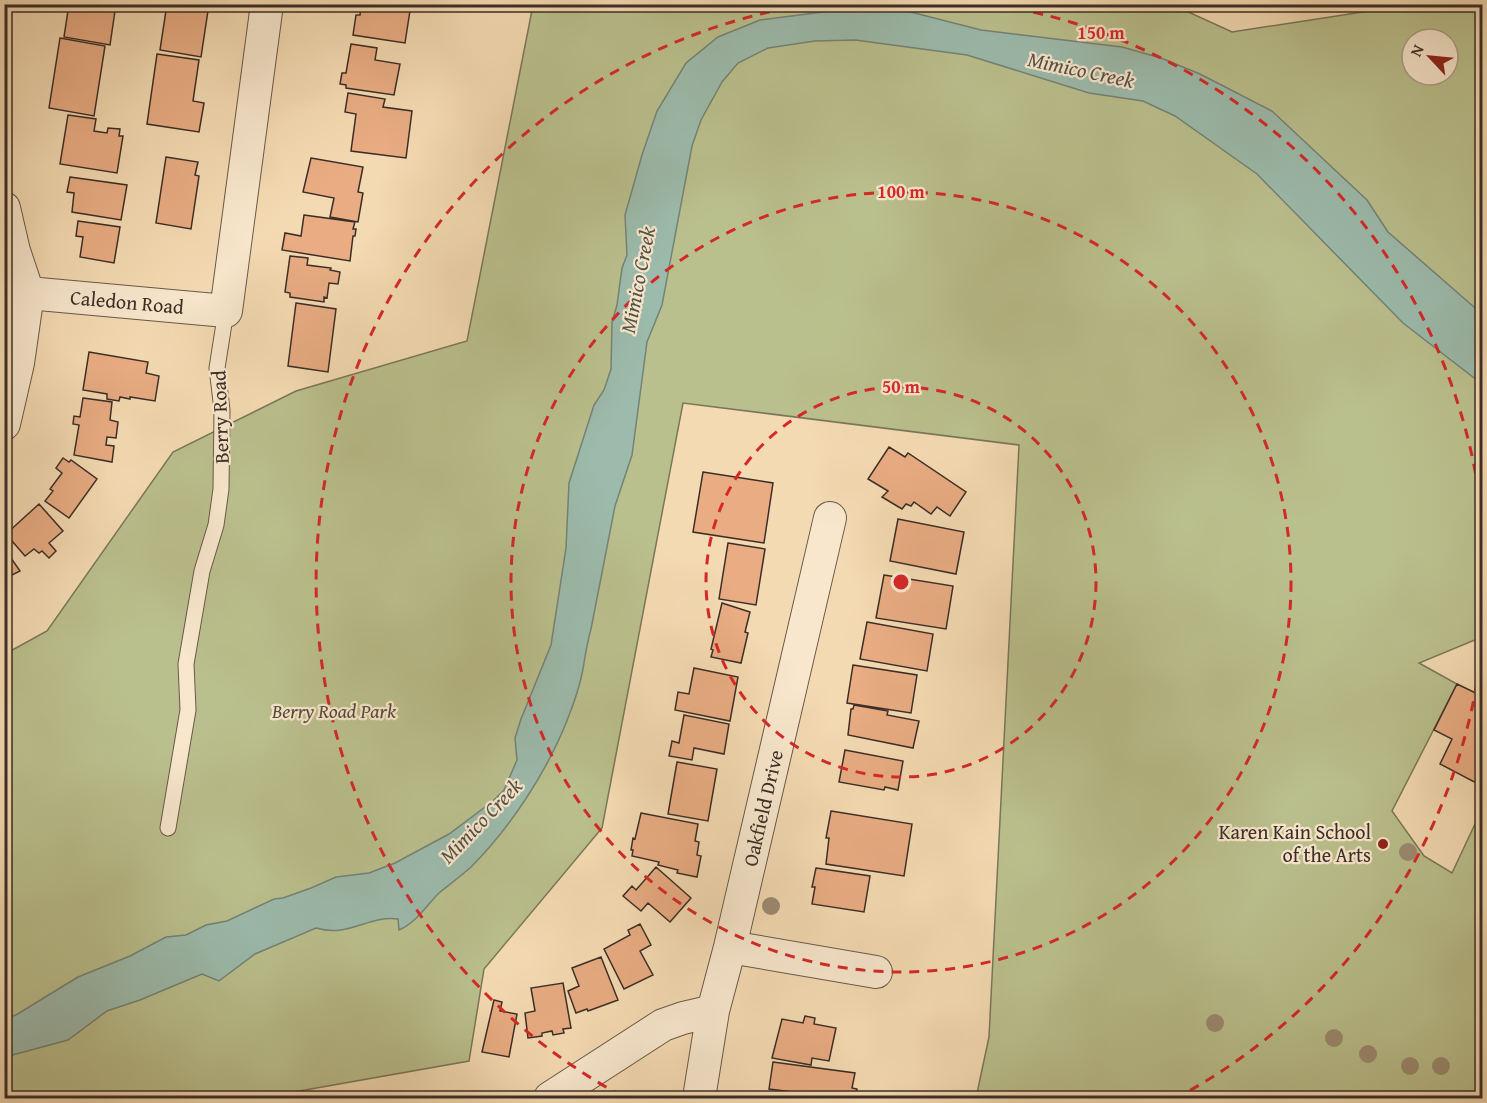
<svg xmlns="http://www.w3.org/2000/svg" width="1487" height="1103" font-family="'Gentium Book Plus',serif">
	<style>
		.green { fill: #bac08d; stroke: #7a775a; stroke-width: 1.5; fill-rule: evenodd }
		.water { fill: #9cbbac; stroke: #758377; stroke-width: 1.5 }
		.building { fill: #e9ac83; stroke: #3b2e27; stroke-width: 1.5 }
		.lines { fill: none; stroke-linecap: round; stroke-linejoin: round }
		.service-casing { stroke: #69594a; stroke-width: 17 }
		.minor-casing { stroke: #69594a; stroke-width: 34 }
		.service { stroke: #f8e7cd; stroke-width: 15 }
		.minor { stroke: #f8e7cd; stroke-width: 32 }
		.tree { fill: #9c8b71 }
		.ring { fill: none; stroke: #d62828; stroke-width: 3; stroke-dasharray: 10 8 }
		.poi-dot { fill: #8f2418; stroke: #f8e7cd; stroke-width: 2 }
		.labels { text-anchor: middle; stroke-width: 4.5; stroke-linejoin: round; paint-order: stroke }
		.street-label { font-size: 20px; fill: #3b2e27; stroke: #f8e7cd }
		.park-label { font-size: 20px; font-style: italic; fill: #544b3b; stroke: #f8e7cd }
		.poi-label { font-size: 20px; fill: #3b2e27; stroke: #f8e7cd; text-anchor: end }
		.water-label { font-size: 21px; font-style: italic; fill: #535148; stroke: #f8e7cd }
		.centre { fill: #d62828; stroke: #f8e7cd; stroke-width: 3 }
		.ring-label { font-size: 18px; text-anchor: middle; font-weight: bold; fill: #d62828; stroke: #f8e7cd; stroke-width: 4.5; stroke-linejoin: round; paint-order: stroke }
	</style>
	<rect width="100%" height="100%" fill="#f4dab2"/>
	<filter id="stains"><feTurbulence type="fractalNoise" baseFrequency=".00333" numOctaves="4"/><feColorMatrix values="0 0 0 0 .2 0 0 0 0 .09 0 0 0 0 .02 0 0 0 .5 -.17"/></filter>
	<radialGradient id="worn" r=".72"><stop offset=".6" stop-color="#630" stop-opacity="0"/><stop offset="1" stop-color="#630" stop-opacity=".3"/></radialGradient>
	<!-- green -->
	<path class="green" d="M 1171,4 L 1232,32 L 1408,5 L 1482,5 L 1482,637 L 1419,663 L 1457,684 L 1392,811 L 1424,856 L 1452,873 L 1482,809 L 1482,1098 L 976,1098 L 989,1037 L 1019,445 L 683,403 L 602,828 L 484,969 L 469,1061 L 260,1098 L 5,1098 L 5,654 L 47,631 L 173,452 L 296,391 L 467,341 L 533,5 ZM 1412,39 L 1448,39 L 1448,75 L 1412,75 Z"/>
	<!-- water -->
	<path class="water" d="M 891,7 L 981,30 L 1122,47 L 1161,58 L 1200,74 L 1272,111 L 1367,200 L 1388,232 L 1482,314 L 1482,384 L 1403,323 L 1257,174 L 1175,116 L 1143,101 L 1089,93 L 967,55 L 855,40 L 815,41 L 768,48 L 738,63 L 722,82 L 701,120 L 692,146 L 662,305 L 647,342 L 632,455 L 615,506 L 591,629 C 587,643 585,656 583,669 C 580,685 574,703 568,718 C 548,770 511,827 471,867 C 461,876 450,884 439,893 C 427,905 416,923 399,930 L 398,919 C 368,915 349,938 316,928 L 255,954 L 219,981 L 202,974 L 140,1000 L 107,1011 L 68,1040 L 5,1057 L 5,1018 L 16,1015 L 78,977 L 130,956 L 166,937 L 186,935 L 206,925 L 227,921 L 274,899 L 283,898 L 311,888 L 336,877 L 369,873 L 395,863 L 449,834 L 493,801 L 504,790 L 517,760 L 515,738 L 521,719 L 551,645 L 566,548 L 569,483 L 594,405 L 604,390 L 611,369 L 612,322 L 617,305 L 622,268 L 627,255 L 625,215 L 642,155 L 657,111 L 686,63 L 718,37 L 760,20 L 854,8 Z"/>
	<!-- building -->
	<path class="building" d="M 69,4 L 116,4 L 110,45 L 64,37 Z
		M 167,4 L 178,6 L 178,4 L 209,4 L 201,57 L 160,50 Z
		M 361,4 L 411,4 L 405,43 L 353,35 L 356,15 L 360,15 Z
		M 60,38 L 105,46 L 94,116 L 49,108 Z
		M 351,44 L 377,48 L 375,60 L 400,64 L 394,95 L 346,88 L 346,85 L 340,84 L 342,73 L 346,73 Z
		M 157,54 L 199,60 L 193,101 L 204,103 L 199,132 L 147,124 Z
		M 348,93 L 385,99 L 383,107 L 412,111 L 406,158 L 351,151 L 356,114 L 345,112 Z
		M 68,115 L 96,119 L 94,131 L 107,133 L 108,128 L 120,129 L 119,136 L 123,136 L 117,173 L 60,164 Z
		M 166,157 L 198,162 L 195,175 L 199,176 L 191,229 L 156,223 Z
		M 311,158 L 363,167 L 358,192 L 363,193 L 358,222 L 330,217 L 334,198 L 303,192 Z
		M 70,177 L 127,185 L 121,220 L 72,212 L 74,193 L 67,192 Z
		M 304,215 L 355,222 L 353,229 L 356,229 L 355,236 L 353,236 L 350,261 L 282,250 L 285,233 L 301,236 Z
		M 78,221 L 120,227 L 114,263 L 80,257 L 83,237 L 76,236 Z
		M 290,256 L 308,258 L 307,265 L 331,268 L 330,270 L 340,272 L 338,284 L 329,283 L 327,298 L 324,297 L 324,302 L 290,297 L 290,293 L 285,292 Z
		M 296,303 L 336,309 L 328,372 L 288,366 Z
		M 89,352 L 148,362 L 146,373 L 159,376 L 155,401 L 130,397 L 130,399 L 120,397 L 119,401 L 107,399 L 107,394 L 83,390 Z
		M 83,398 L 112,402 L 110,420 L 118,422 L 116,438 L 107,437 L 106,445 L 114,446 L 112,462 L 74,455 L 79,425 L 73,424 L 74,416 L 80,417 Z
		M 889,447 L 905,457 L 908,453 L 966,492 L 950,516 L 937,507 L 931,514 L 914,502 L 911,506 L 906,504 L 902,509 L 882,497 L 888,491 L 868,479 Z
		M 63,458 L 69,462 L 71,460 L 97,479 L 69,518 L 45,501 L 53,491 L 50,489 L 62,473 L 56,468 Z
		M 703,472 L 773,483 L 764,543 L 693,532 Z
		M 39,504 L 63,531 L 49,543 L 56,551 L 49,558 L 42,551 L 39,553 L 34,549 L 25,556 L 6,534 Z
		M 898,519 L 964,532 L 956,574 L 890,561 Z
		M 728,543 L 765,549 L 756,605 L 719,599 Z
		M 4,548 L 20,571 L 4,579 Z
		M 884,575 L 953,586 L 946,629 L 876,618 Z
		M 722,603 L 750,612 L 745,632 L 748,633 L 741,663 L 711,657 L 713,650 L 711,649 Z
		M 867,622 L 933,634 L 927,671 L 860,659 Z
		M 853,665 L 917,675 L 911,713 L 847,703 Z
		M 694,668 L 738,677 L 730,721 L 675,710 L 678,692 L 689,694 Z
		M 1457,684 L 1482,696 L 1482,786 L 1440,764 L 1452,739 L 1434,730 Z
		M 854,705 L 888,711 L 887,715 L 919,721 L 913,748 L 848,735 L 851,709 L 853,709 Z
		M 684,715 L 729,724 L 724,754 L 694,748 L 692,760 L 669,756 L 672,741 L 679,743 Z
		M 845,750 L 903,761 L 898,790 L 885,787 L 884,790 L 839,782 Z
		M 677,762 L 717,769 L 708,821 L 668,814 Z
		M 831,811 L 912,824 L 904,876 L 826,864 L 829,838 L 826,838 Z
		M 641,813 L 698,824 L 695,841 L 699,842 L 697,855 L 701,856 L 697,877 L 677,873 L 678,870 L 658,865 L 659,862 L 632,856 L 633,850 L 631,850 L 633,838 L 635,839 Z
		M 656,867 L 691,898 L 670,922 L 648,903 L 641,911 L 623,896 L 632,886 L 636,890 Z
		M 816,868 L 870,876 L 864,912 L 812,904 L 815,887 L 812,887 Z
		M 640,924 L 651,945 L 640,951 L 653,975 L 624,989 L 604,949 L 630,935 L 628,930 Z
		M 601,957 L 618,1000 L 588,1011 L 587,1009 L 576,1013 L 568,991 L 579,986 L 572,968 Z
		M 563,983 L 571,1028 L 563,1029 L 564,1033 L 553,1035 L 552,1031 L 542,1033 L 542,1036 L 528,1038 L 525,1013 L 535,1011 L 531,988 Z
		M 494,1000 L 502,1002 L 500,1011 L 517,1014 L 509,1057 L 482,1052 Z
		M 805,1016 L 815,1018 L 814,1024 L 836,1028 L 829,1061 L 812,1058 L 811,1065 L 772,1058 L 782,1019 L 803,1023 Z
		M 773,1062 L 855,1073 L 852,1088 L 857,1089 L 855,1098 L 791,1098 L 792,1092 L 769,1089 Z"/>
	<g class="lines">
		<defs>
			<path id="service" d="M 168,828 L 188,710 L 186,664 L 202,571 L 216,525 L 221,489 L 222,410 L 217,368 L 226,311"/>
			<path id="minor" d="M 4,208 L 14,251 L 28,293 L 18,363 L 4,424
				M 28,293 L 226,311 L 267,4
				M 730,947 L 876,972
				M 550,1098 L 663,1025 L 683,1018 L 713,1011
				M 699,1098 L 713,1011 L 730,947 L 830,518"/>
		</defs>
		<!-- service casing -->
		<use href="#service" class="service-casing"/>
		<!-- minor casing -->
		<use href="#minor" class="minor-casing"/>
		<!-- service -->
		<use href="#service" class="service"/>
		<!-- minor -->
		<use href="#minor" class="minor"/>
	</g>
	<!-- trees -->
	<g class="tree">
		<circle cx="1408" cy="852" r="9"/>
		<circle cx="771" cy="906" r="9"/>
		<circle cx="1215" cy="1023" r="9"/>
		<circle cx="1334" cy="1038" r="9"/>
		<circle cx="1368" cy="1054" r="9"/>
		<circle cx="1410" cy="1066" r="9"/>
		<circle cx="1441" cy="1066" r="9"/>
	</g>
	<!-- distance rings -->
	<g class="ring">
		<circle cx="901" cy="582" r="195"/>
		<circle cx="901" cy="582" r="390"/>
		<path d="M1482 648A585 585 0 0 1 1180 1096M622 1096A585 585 0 0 1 804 5M998 5A585 585 0 0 1 1482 516"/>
	</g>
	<!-- markers -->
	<circle class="poi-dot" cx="1383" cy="844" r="6"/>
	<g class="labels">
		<!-- street labels -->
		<g class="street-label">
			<text transform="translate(127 302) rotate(5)" y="7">Caledon Road</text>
			<text transform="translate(220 417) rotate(-92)" y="7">Berry Road</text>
			<text transform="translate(763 808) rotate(-77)" y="7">Oakfield Drive</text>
		</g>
		<!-- park labels -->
		<g class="park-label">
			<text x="334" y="718">Berry Road Park</text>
		</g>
		<!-- poi labels -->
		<g class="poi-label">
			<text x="1371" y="839">Karen Kain School<tspan x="1371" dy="23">of the Arts</tspan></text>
		</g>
		<!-- water labels -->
		<g class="water-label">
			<text transform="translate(1081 70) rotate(12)" y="7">Mimico Creek</text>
			<text transform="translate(638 280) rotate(-79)" y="7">Mimico Creek</text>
			<text transform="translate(481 821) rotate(-46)" y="7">Mimico Creek</text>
		</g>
	</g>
	<circle cx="901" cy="582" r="9" class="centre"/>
	<g class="ring-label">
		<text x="1101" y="39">150 m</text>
		<text x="901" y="198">100 m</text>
		<text x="901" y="393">50 m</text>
	</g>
	<!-- margin -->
	<rect width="1487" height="1103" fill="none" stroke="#f4dab2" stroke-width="24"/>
	<rect x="6" y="6" width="1475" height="1091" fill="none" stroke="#3b2e27" stroke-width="3"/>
	<rect x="12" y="12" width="1463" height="1079" fill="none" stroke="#3b2e27" stroke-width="1.5"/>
	<!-- north arrow -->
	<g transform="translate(1430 57) rotate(296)"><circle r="28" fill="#f8e7cd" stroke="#ac9d8b" stroke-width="1.5"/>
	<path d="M0-4.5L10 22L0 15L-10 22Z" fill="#8f2418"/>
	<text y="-9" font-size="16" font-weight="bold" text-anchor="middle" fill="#3b2e27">N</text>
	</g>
	<rect width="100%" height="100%" filter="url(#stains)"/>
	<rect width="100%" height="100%" fill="url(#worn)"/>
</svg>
